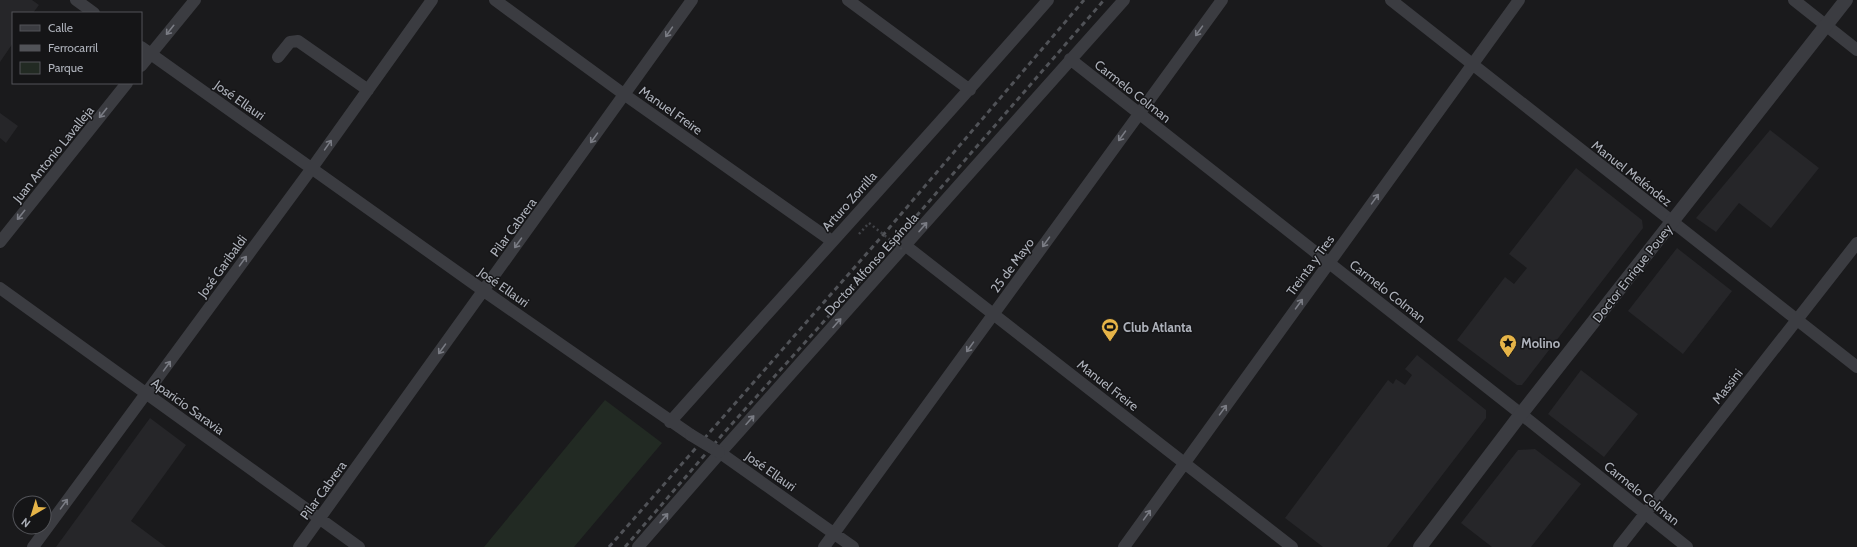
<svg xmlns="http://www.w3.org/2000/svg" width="1857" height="547" font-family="Cabin,sans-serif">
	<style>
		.built { fill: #262629 }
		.green { fill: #222a23 }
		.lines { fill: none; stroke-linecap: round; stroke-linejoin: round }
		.path { stroke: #414348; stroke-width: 2.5; stroke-dasharray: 2 3; stroke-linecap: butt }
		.minor { stroke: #3b3c41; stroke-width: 12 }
		.tertiary { stroke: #3b3c41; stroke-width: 14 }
		.rail { stroke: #505257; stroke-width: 3; stroke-dasharray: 5 4; stroke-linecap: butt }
		.path-bridge { stroke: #414348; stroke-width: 2.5; stroke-dasharray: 2 3; stroke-linecap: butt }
		.minor-bridge { stroke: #3b3c41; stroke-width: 12 }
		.oneway { stroke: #7a7c84 }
		.labels { text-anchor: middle; stroke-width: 3; stroke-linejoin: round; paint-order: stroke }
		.street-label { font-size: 13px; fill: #adb1ba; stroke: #151517 }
		.poi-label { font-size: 13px; font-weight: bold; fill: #adb1ba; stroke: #151517; text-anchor: start }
	</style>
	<rect width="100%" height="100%" fill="#1a1a1c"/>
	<!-- built -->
	<path class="built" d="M 0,0 L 32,0 L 39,5 L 33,13 L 13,13 L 13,43 L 0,62 Z
		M 0,113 L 18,126 L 6,143 L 0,138 Z
		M 1770,130 L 1819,168 L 1771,228 L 1739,203 L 1716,232 L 1696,218 Z
		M 1576,168 L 1642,220 L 1643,228 L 1522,385 L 1517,385 L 1457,340 L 1505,277 L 1514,284 L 1527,268 L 1509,254 Z
		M 1677,248 L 1732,291 L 1683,354 L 1628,311 Z
		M 1417,355 L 1486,410 L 1486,418 L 1387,547 L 1323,547 L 1285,518 L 1388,380 L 1393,384 L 1396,379 L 1405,385 L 1412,375 L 1405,369 Z
		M 1581,370 L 1638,414 L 1604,457 L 1548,414 Z
		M 150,418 L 186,445 L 131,521 L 166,547 L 56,547 Z
		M 1535,449 L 1581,484 L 1531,547 L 1492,547 L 1461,523 L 1518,450 Z"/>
	<!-- green -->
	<path class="green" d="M 605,400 L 662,443 L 574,547 L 484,547 Z"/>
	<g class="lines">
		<!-- path -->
		<path class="path" d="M 859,234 L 869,223"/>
		<!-- minor -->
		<path class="minor" d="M 76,0 L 94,13
			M 495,0 L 625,95 L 832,241
			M 848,0 L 970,90
			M 1391,0 L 1857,367
			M 1794,0 L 1857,50
			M 141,47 L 484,291 L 691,435
			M 278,57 L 290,42 L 298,41 L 368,90
			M 1070,59 L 1521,414 L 1687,547
			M 141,66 L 195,0
			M 0,242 L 127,83
			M 906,246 L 1292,547
			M 0,288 L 359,547
			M 670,422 C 796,281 924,142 1048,0
			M 719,452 L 853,547
			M 33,547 L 312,168 L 432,0
			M 299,547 L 692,0
			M 638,547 L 720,453 L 1124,0
			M 824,547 L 1222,0
			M 1124,547 L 1519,0
			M 1619,547 L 1857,243"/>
		<!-- tertiary -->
		<path class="tertiary" d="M 1420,547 L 1521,414 L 1846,0"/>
		<!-- rail -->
		<path class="rail" d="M 609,547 L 890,227 L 1084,0
			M 625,547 L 722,435 L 853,289 L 1104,0"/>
		<!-- path-bridge -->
		<path class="path-bridge" d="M 869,223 L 903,250"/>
		<!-- minor-bridge -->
		<path class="minor-bridge" d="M 691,435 L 719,452"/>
	</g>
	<!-- one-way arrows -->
	<defs><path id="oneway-shaft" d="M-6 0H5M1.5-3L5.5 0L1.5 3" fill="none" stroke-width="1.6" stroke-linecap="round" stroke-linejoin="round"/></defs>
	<g class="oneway">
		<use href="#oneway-shaft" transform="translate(170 30) rotate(129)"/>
		<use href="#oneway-shaft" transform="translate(1199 31) rotate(126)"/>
		<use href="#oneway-shaft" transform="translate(669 32) rotate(125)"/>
		<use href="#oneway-shaft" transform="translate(103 113) rotate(129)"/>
		<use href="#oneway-shaft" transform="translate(1122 136) rotate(126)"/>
		<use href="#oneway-shaft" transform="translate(594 138) rotate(126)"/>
		<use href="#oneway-shaft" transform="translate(328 145) rotate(-55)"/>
		<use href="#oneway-shaft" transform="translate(1375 199) rotate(-54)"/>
		<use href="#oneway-shaft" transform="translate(21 215) rotate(129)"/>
		<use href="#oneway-shaft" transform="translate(923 227) rotate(-49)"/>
		<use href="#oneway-shaft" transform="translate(1046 242) rotate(126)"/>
		<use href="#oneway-shaft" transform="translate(518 243) rotate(126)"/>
		<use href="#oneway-shaft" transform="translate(243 261) rotate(-54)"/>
		<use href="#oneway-shaft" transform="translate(1299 304) rotate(-54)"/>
		<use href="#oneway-shaft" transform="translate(837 323) rotate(-48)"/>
		<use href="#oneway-shaft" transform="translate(970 347) rotate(126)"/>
		<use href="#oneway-shaft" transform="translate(442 349) rotate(126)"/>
		<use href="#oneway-shaft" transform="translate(167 366) rotate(-54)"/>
		<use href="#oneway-shaft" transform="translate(1223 410) rotate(-54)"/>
		<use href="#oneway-shaft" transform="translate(750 420) rotate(-48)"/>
		<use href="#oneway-shaft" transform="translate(64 504) rotate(-54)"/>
		<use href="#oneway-shaft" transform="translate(1147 515) rotate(-54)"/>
		<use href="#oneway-shaft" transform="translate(664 518) rotate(-49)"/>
	</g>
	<!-- icons -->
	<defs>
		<symbol id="stadium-pin" viewBox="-11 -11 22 30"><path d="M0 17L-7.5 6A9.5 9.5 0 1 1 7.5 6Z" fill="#e6b448" stroke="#151517"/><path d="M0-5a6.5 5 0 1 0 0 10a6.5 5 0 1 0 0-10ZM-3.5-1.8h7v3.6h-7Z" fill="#111"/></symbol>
		<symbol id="sight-pin" viewBox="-11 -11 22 30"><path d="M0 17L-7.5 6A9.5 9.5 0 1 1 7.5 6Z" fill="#e6b448" stroke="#151517"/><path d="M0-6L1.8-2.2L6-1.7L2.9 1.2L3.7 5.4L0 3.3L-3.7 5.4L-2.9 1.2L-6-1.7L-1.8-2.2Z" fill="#111"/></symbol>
	</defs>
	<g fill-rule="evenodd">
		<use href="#stadium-pin" x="1100" y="317" width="20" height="27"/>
		<use href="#sight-pin" x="1498" y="333" width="20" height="27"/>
	</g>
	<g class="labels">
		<!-- street labels -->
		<g class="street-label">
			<text transform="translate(1133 91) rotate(38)" y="5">Carmelo Colman</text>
			<text transform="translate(240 100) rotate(35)" y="5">José Ellauri</text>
			<text transform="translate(671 110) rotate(35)" y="5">Manuel Freire</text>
			<text transform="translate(53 154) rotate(-51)" y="5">Juan Antonio Lavalleja</text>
			<text transform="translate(1632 173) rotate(38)" y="5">Manuel Meléndez</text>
			<text transform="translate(849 201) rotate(-48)" y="5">Arturo Zorrilla</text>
			<text transform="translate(513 227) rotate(-54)" y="5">Pilar Cabrera</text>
			<text transform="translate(871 264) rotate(-48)" y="5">Doctor Alfonso Espínola</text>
			<text transform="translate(1012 265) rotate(-54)" y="5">25 de Mayo</text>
			<text transform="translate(1310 265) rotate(-54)" y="5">Treinta y Tres</text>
			<text transform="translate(222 266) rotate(-54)" y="5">José Garibaldi</text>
			<text transform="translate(1632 273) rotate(-52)" y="5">Doctor Enrique Pouey</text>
			<text transform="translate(504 287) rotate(35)" y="5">José Ellauri</text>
			<text transform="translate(1388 291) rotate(38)" y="5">Carmelo Colman</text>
			<text transform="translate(1108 385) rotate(38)" y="5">Manuel Freire</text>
			<text transform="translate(1727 386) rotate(-52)" y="5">Massini</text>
			<text transform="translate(188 406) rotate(36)" y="5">Aparicio Saravia</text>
			<text transform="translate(771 471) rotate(35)" y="5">José Ellauri</text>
			<text transform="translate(323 490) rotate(-54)" y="5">Pilar Cabrera</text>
			<text transform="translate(1642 493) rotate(39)" y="5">Carmelo Colman</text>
		</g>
		<!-- poi labels -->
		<g class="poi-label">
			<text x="1123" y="332">Club Atlanta</text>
			<text x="1521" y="348">Molino</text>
		</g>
	</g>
	<!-- legend -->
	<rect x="12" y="12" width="130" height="72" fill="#151517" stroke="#525358"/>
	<rect x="20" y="25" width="20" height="6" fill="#3b3c41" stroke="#525358"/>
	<text x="48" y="32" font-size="12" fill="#adb1ba">Calle</text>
	<rect x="20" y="45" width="20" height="6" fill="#505257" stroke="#525358"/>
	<text x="48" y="52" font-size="12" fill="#adb1ba">Ferrocarril</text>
	<rect x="20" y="62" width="20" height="12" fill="#222a23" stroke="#525358"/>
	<text x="48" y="72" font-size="12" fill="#adb1ba">Parque</text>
	<!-- north arrow -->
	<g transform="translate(32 515) rotate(218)"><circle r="19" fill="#151517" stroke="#525358"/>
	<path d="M0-3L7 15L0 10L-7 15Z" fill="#e6b448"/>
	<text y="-6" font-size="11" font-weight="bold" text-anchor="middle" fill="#adb1ba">N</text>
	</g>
</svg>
